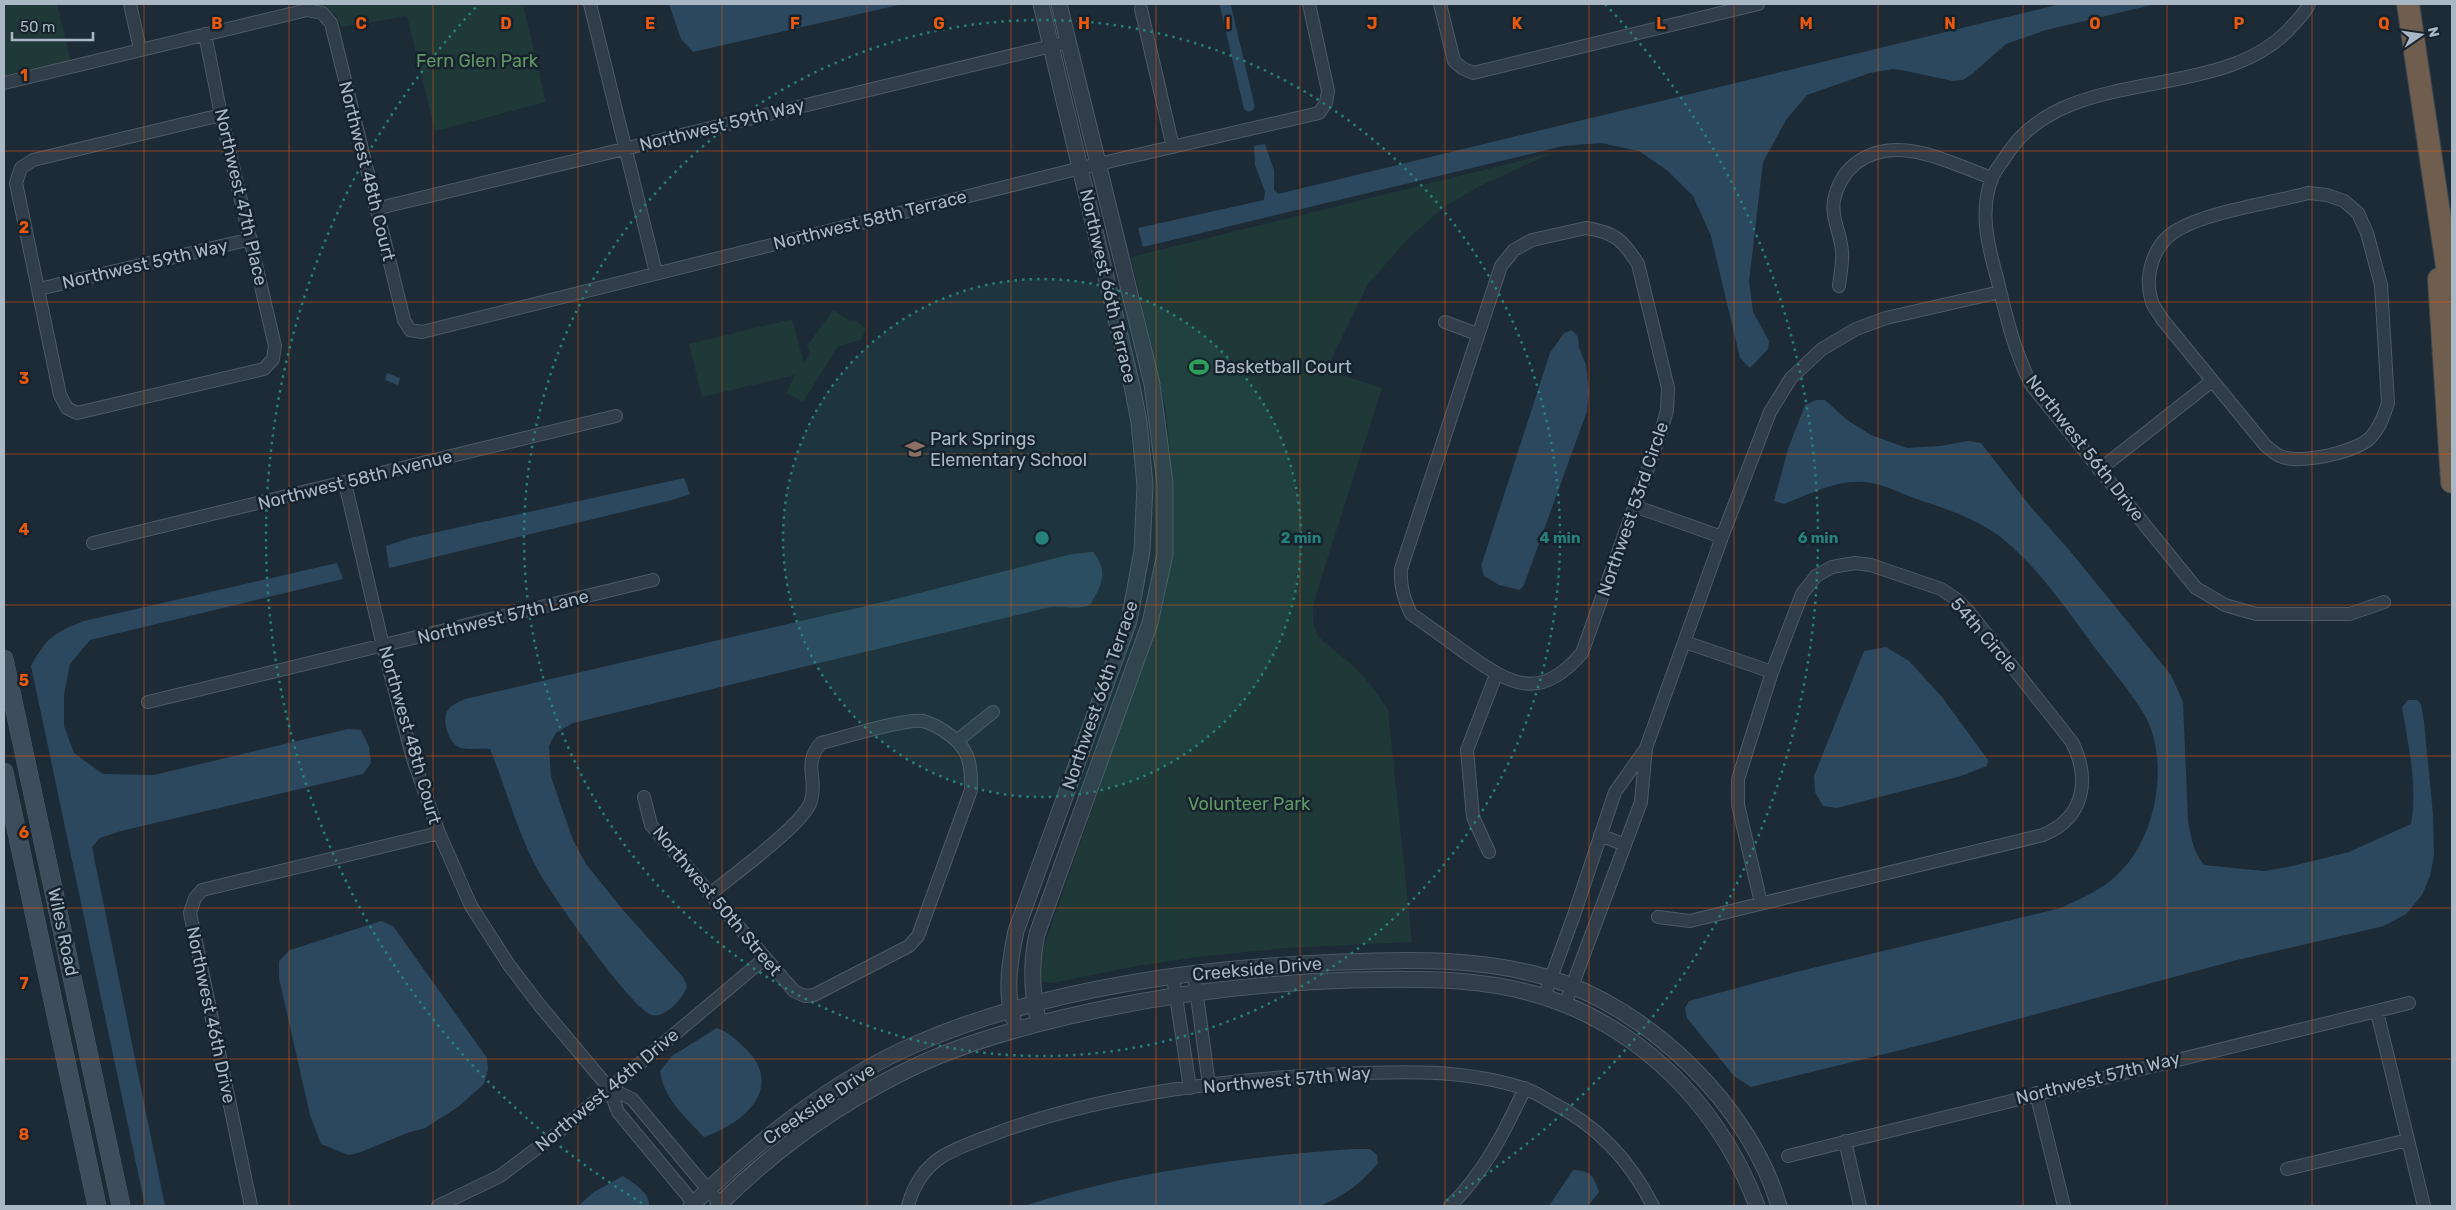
<svg xmlns="http://www.w3.org/2000/svg" width="2456" height="1210" font-family="Rubik,sans-serif">
	<style>
		.green { fill: #1f3838 }
		.water { fill: #2c485e }
		.lines { fill: none; stroke-linecap: round; stroke-linejoin: round }
		.canal { stroke: #2c485e; stroke-width: 11 }
		.minor-casing { stroke: #4e5b66; stroke-width: 14 }
		.tertiary-casing { stroke: #4e5b66; stroke-width: 17 }
		.secondary-casing { stroke: #4e5b66; stroke-width: 19 }
		.motorway-casing { stroke: #3b4852; stroke-width: 24 }
		.minor { stroke: #313d48; stroke-width: 12 }
		.tertiary { stroke: #313d48; stroke-width: 15 }
		.secondary { stroke: #3e4d5b; stroke-width: 18 }
		.motorway { stroke: #6f5d4d; stroke-width: 22 }
		.grid { fill: none; stroke: #e8590c; stroke-width: 1; stroke-opacity: 0.55 }
		.ring { fill: none; stroke: #26807b; stroke-width: 2.5; stroke-dasharray: 2.5 5 }
		.labels { text-anchor: middle; stroke-width: 5; stroke-linejoin: round; paint-order: stroke }
		.park-label { font-size: 18px; fill: #609766; stroke: #16222c }
		.street-label { font-size: 18px; fill: #aab8c5; stroke: #16222c }
		.poi-label { font-size: 18px; fill: #aab8c5; stroke: #16222c; text-anchor: start }
		.grid-label { font-size: 16px; text-anchor: middle; font-weight: bold; fill: #e8590c; stroke: #16222c; stroke-width: 5; stroke-linejoin: round; paint-order: stroke }
		.centre { fill: #26807b; stroke: #16222c; stroke-width: 2.5 }
		.ring-label { font-size: 15px; text-anchor: middle; font-weight: bold; fill: #26807b; stroke: #16222c; stroke-width: 5; stroke-linejoin: round; paint-order: stroke }
	</style>
	<rect width="100%" height="100%" fill="#1d2b37"/>
	<!-- green -->
	<path class="green" d="M 4,4 L 57,4 L 71,63 L 4,75 Z
		M 311,4 L 523,4 L 546,102 L 435,131 L 407,16 L 342,27 L 335,14 Z
		M 1552,153 L 1480,186 L 1444,207 L 1407,240 L 1368,284 L 1326,370 L 1382,388 L 1321,579 C 1316,596 1309,614 1316,632 C 1320,642 1346,658 1355,668 C 1368,681 1378,694 1388,710 L 1412,942 L 1286,948 L 1199,957 L 1137,966 L 1053,983 L 1044,982 L 1039,973 L 1040,958 L 1157,622 L 1170,507 L 1170,451 L 1166,409 L 1131,257 Z
		M 833,310 L 851,321 L 854,319 L 866,329 L 861,340 L 838,346 L 803,402 L 786,393 L 795,375 L 702,397 L 689,344 L 792,319 L 804,363 L 810,354 L 807,346 Z"/>
	<!-- water -->
	<path class="water" d="M 669,4 L 903,4 L 693,52 L 681,39 Z
		M 2061,4 L 2156,4 L 2046,30 L 2006,44 L 1972,74 L 1963,80 L 1953,81 L 1906,71 L 1893,69 L 1870,73 L 1807,95 L 1786,120 L 1763,162 L 1749,282 L 1753,312 L 1769,341 L 1768,349 L 1750,368 L 1740,358 L 1711,236 L 1693,196 L 1668,171 L 1639,151 L 1601,143 L 1563,146 L 1143,247 L 1138,228 L 1264,200 L 1265,192 L 1255,165 L 1254,146 L 1265,144 L 1274,170 L 1274,190 L 1278,194 Z
		M 1572,330 L 1578,337 L 1579,348 L 1586,365 L 1589,392 L 1587,411 L 1524,585 L 1520,590 L 1499,585 L 1484,576 L 1481,566 L 1550,353 L 1564,333 Z
		M 387,373 L 400,378 L 398,385 L 385,380 Z
		M 1816,400 L 1825,400 L 1847,420 L 1871,435 L 1907,448 L 1940,446 L 1968,441 L 1981,443 L 2030,506 L 2070,551 L 2171,675 L 2183,702 L 2188,821 C 2191,837 2193,851 2204,865 L 2264,871 L 2288,867 L 2349,852 L 2411,824 C 2418,786 2408,744 2402,707 L 2408,700 L 2417,700 L 2421,704 L 2424,722 L 2433,814 L 2434,856 L 2430,876 L 2422,895 L 2406,914 L 2384,926 L 2237,960 L 1929,1043 L 1751,1087 L 1734,1076 L 1687,1018 L 1685,1008 L 1689,1001 L 1796,972 L 2061,908 C 2080,899 2101,890 2116,876 C 2154,842 2167,775 2151,729 C 2145,708 2109,667 2095,648 C 2068,611 2027,551 1987,528 C 1966,515 1940,507 1917,499 C 1902,494 1886,485 1871,483 C 1841,477 1810,494 1784,504 L 1774,501 L 1788,449 L 1805,405 Z
		M 684,478 L 690,494 L 672,500 L 389,568 L 386,546 L 410,538 Z
		M 1093,552 C 1109,572 1102,584 1090,605 C 1076,610 1065,606 1050,607 L 573,723 L 556,733 L 549,746 L 551,777 L 573,840 L 586,864 L 623,910 L 683,977 L 687,986 C 684,998 664,1019 652,1015 C 633,1011 551,894 539,872 C 517,833 507,790 490,749 C 481,748 470,750 461,748 C 449,745 441,720 448,710 C 452,704 459,702 465,699 L 900,598 L 1072,554 Z
		M 337,563 L 343,579 L 90,640 L 70,664 L 64,695 L 64,726 L 74,753 L 103,774 L 154,775 L 348,729 L 361,730 L 369,747 L 371,763 L 363,774 L 121,831 L 100,838 L 92,847 L 165,1206 L 145,1206 L 31,666 C 46,638 55,632 84,621 Z
		M 1886,647 L 1909,661 L 1942,697 L 1988,760 L 1987,766 L 1961,776 L 1837,808 L 1823,806 L 1815,792 L 1814,776 L 1864,651 Z
		M 381,921 L 393,926 L 487,1058 L 488,1069 L 484,1084 L 458,1107 L 425,1128 L 407,1133 L 361,1152 L 349,1155 L 321,1144 L 310,1115 L 279,978 L 279,961 L 290,950 Z
		M 717,1028 C 729,1032 736,1040 745,1048 C 786,1088 743,1124 704,1137 C 686,1118 663,1098 660,1071 L 672,1056 Z
		M 1353,1149 L 1370,1149 L 1377,1155 L 1378,1163 C 1362,1183 1344,1196 1320,1206 L 1024,1206 C 1129,1172 1242,1157 1353,1149 Z
		M 1573,1170 C 1591,1171 1593,1175 1599,1192 L 1588,1206 L 1549,1206 Z
		M 623,1176 C 633,1183 650,1192 649,1206 L 578,1206 L 594,1192 Z"/>
	<g class="lines">
		<!-- canal -->
		<path class="canal" d="M 1225,4 L 1249,106"/>
		<defs>
			<path id="minor" d="M 130,4 L 140,49
				M 590,4 L 656,273
				M 1440,4 L 1454,61 L 1462,68 L 1473,73 L 1758,4
				M 2309,4 C 2306,12 2299,18 2293,25 C 2223,107 2066,60 2006,156 C 2002,163 1995,170 1992,178 C 1979,211 1988,246 1997,278 C 2006,316 2014,351 2032,386 L 2196,588 L 2225,605 L 2256,614 L 2350,614 L 2384,602
				M 1141,9 L 1173,147
				M 205,34 L 221,115 L 275,346 L 273,359 L 264,369 L 77,413 L 67,408 L 60,395 L 16,183 L 21,168 L 33,160 L 221,115
				M 4,83 L 307,10 L 322,13 L 331,23 L 404,320 L 410,330 L 422,332 L 1081,168 L 1319,113 L 1326,103 L 1328,91 L 1309,4
				M 2308,193 L 2327,195 L 2344,201 L 2358,213 L 2367,233 L 2381,285 L 2388,403 C 2384,415 2380,427 2371,437 C 2358,452 2299,465 2280,456 C 2275,454 2270,449 2265,445 L 2162,319 C 2159,313 2154,308 2152,302 C 2143,275 2154,242 2179,229 C 2211,211 2272,203 2308,193 Z
				M 375,209 L 1068,42
				M 1586,228 C 1614,232 1623,240 1638,264 L 1668,388 L 1667,410 L 1661,432 L 1582,653 C 1541,701 1512,686 1467,654 C 1449,641 1430,627 1411,614 C 1404,599 1400,587 1401,569 L 1501,266 L 1514,250 L 1532,240 Z
				M 1839,286 C 1840,275 1843,263 1842,252 C 1841,233 1831,219 1834,200 C 1837,186 1844,173 1855,164 C 1896,132 1949,163 1992,178
				M 39,289 L 251,239
				M 1445,322 L 1477,334
				M 2099,470 L 2212,381
				M 345,483 L 383,646 L 413,759 L 439,833 L 471,906 L 509,965 L 541,1007 L 609,1088 L 618,1112 L 696,1206
				M 1634,506 L 1722,537
				M 93,543 L 616,416
				M 1685,642 L 1772,672
				M 148,702 L 653,580
				M 958,740 L 993,712
				M 644,797 L 651,825 L 794,991 L 805,996 L 814,995 L 909,946 L 918,936 L 971,790 C 972,762 968,746 944,731 C 938,727 930,723 923,721 C 905,718 842,738 821,743 C 802,765 818,777 811,801 C 804,824 732,876 710,894
				M 1600,835 L 1625,845
				M 1489,852 L 1473,817 L 1467,750 L 1496,675
				M 1658,917 L 1690,921 L 2043,835 C 2084,818 2091,780 2072,742 L 1969,612 L 1956,599 L 1941,589 L 1871,565 L 1855,563 L 1832,567 L 1816,576 L 1802,594 L 1772,672 L 1738,779 L 1738,805 L 1761,903
				M 1194,974 L 1209,1085
				M 1173,977 L 1190,1088
				M 1544,997 L 1574,915 L 1615,792 L 1645,750
				M 1565,1005 L 1641,802 L 1646,748 L 1722,537 L 1770,412 L 1791,378 L 1822,349 L 1856,329 L 1886,318 L 2000,292
				M 2377,1012 L 2424,1206
				M 609,1088 L 632,1099 L 720,1204
				M 2036,1093 L 2064,1206
				M 1845,1141 L 1860,1206
				M 1788,1156 L 2409,1003
				M 2287,1169 L 2408,1140
				M 251,1206 L 190,913 L 195,898 L 202,890 L 439,833
				M 438,1206 L 500,1176 L 556,1134 L 765,958
				M 908,1206 C 913,1186 925,1167 943,1156 C 962,1145 985,1138 1005,1130 C 1112,1093 1227,1079 1340,1074 C 1401,1071 1464,1069 1523,1088 C 1532,1091 1541,1096 1549,1101 C 1597,1125 1629,1159 1653,1206
				M 1450,1206 C 1484,1173 1505,1131 1525,1088"/>
			<path id="tertiary" d="M 1037,1014 C 1031,986 1031,962 1037,934 L 1150,623 L 1165,554 L 1165,483 L 1152,384 L 1059,4
				M 1013,1018 C 1005,990 1010,960 1016,931 L 1129,621 L 1142,551 L 1145,485 L 1139,422 L 1132,386 L 1041,4
				M 691,1206 C 757,1142 831,1081 916,1044 C 1044,988 1203,967 1342,962 C 1411,959 1483,958 1549,978 C 1649,1008 1750,1106 1779,1206
				M 718,1206 C 776,1148 843,1100 918,1065 C 965,1043 1015,1029 1066,1017 C 1159,995 1255,983 1351,980 C 1423,978 1497,977 1564,1004 C 1655,1041 1723,1115 1757,1206"/>
			<path id="secondary" d="M 4,659 L 121,1206
				M 4,772 L 97,1206"/>
			<path id="motorway" d="M 2408,4 L 2452,300
				M 2439,279 L 2452,482"/>
		</defs>
		<!-- minor casing -->
		<use href="#minor" class="minor-casing"/>
		<!-- tertiary casing -->
		<use href="#tertiary" class="tertiary-casing"/>
		<!-- secondary casing -->
		<use href="#secondary" class="secondary-casing"/>
		<!-- motorway casing -->
		<use href="#motorway" class="motorway-casing"/>
		<!-- minor -->
		<use href="#minor" class="minor"/>
		<!-- tertiary -->
		<use href="#tertiary" class="tertiary"/>
		<!-- secondary -->
		<use href="#secondary" class="secondary"/>
		<!-- motorway -->
		<use href="#motorway" class="motorway"/>
	</g>
	<!-- grid -->
	<path class="grid" d="M 144,4 L 144,1206M 289,4 L 289,1206M 433,4 L 433,1206M 578,4 L 578,1206M 722,4 L 722,1206M 867,4 L 867,1206M 1011,4 L 1011,1206M 1156,4 L 1156,1206M 1300,4 L 1300,1206M 1445,4 L 1445,1206M 1589,4 L 1589,1206M 1734,4 L 1734,1206M 1878,4 L 1878,1206M 2023,4 L 2023,1206M 2167,4 L 2167,1206M 2312,4 L 2312,1206M 4,151 L 2452,151M 4,302 L 2452,302M 4,454 L 2452,454M 4,605 L 2452,605M 4,756 L 2452,756M 4,908 L 2452,908M 4,1059 L 2452,1059"/>
	<!-- distance rings -->
	<circle cx="1042" cy="538" r="259" fill="#26807b" fill-opacity=".12"/>
	<g class="ring">
		<circle cx="1042" cy="538" r="259"/>
		<circle cx="1042" cy="538" r="518"/>
		<path d="M642 1203A776 776 0 0 1 479 4M1605 4A776 776 0 0 1 1442 1203"/>
	</g>
	<!-- icons -->
	<defs>
		<symbol id="stadium-bare" viewBox="-9 -9 18 18"><path d="M0-5a6.5 5 0 1 0 0 10a6.5 5 0 1 0 0-10ZM-3.5-1.8h7v3.6h-7Z" fill="#2e9e5b" stroke="#16222c" stroke-width="2.5" paint-order="stroke"/></symbol>
		<symbol id="school-bare" viewBox="-9 -9 18 18"><path d="M0-5L7-2L0 1L-7-2ZM-4 1L0 2.5L4 1V4Q0 6-4 4Z" fill="#8d6e63" stroke="#16222c" stroke-width="2.5" paint-order="stroke"/></symbol>
	</defs>
	<g fill-rule="evenodd">
		<use href="#stadium-bare" x="1185" y="353" width="28" height="28"/>
		<use href="#school-bare" x="901" y="435" width="28" height="28"/>
	</g>
	<g class="labels">
		<!-- park labels -->
		<g class="park-label">
			<text x="477" y="67">Fern Glen Park</text>
			<text x="1249" y="810">Volunteer Park</text>
		</g>
		<!-- street labels -->
		<g class="street-label">
			<text transform="translate(722 125) rotate(-14)" y="6">Northwest 59th Way</text>
			<text transform="translate(367 171) rotate(76)" y="6">Northwest 48th Court</text>
			<text transform="translate(241 197) rotate(77)" y="6">Northwest 47th Place</text>
			<text transform="translate(870 220) rotate(-14)" y="6">Northwest 58th Terrace</text>
			<text transform="translate(145 264) rotate(-13)" y="6">Northwest 59th Way</text>
			<text transform="translate(1108 286) rotate(77)" y="6">Northwest 66th Terrace</text>
			<text transform="translate(2085 448) rotate(52)" y="6">Northwest 56th Drive</text>
			<text transform="translate(355 480) rotate(-14)" y="6">Northwest 58th Avenue</text>
			<text transform="translate(1633 509) rotate(-71)" y="6">Northwest 53rd Circle</text>
			<text transform="translate(503 617) rotate(-14)" y="6">Northwest 57th Lane</text>
			<text transform="translate(1984 635) rotate(49)" y="6">54th Circle</text>
			<text transform="translate(1100 695) rotate(-71)" y="6">Northwest 66th Terrace</text>
			<text transform="translate(410 735) rotate(74)" y="6">Northwest 48th Court</text>
			<text transform="translate(717 901) rotate(50)" y="6">Northwest 50th Street</text>
			<text transform="translate(63 932) rotate(78)" y="6">Wiles Road</text>
			<text transform="translate(1257 969) rotate(-5)" y="6">Creekside Drive</text>
			<text transform="translate(211 1015) rotate(78)" y="6">Northwest 46th Drive</text>
			<text transform="translate(2098 1078) rotate(-14)" y="6">Northwest 57th Way</text>
			<text transform="translate(1287 1080) rotate(-5)" y="6">Northwest 57th Way</text>
			<text transform="translate(607 1090) rotate(-40)" y="6">Northwest 46th Drive</text>
			<text transform="translate(819 1104) rotate(-34)" y="6">Creekside Drive</text>
		</g>
		<!-- poi labels -->
		<g class="poi-label">
			<text x="1214" y="373">Basketball Court</text>
			<text x="930" y="445">Park Springs<tspan x="930" dy="21">Elementary School</tspan></text>
		</g>
	</g>
	<g class="grid-label">
		<text x="217" y="29">B</text>
		<text x="361" y="29">C</text>
		<text x="506" y="29">D</text>
		<text x="650" y="29">E</text>
		<text x="795" y="29">F</text>
		<text x="939" y="29">G</text>
		<text x="1084" y="29">H</text>
		<text x="1228" y="29">I</text>
		<text x="1372" y="29">J</text>
		<text x="1517" y="29">K</text>
		<text x="1661" y="29">L</text>
		<text x="1806" y="29">M</text>
		<text x="1950" y="29">N</text>
		<text x="2095" y="29">O</text>
		<text x="2239" y="29">P</text>
		<text x="2384" y="29">Q</text>
		<text x="24" y="81">1</text>
		<text x="24" y="233">2</text>
		<text x="24" y="384">3</text>
		<text x="24" y="535">4</text>
		<text x="24" y="686">5</text>
		<text x="24" y="838">6</text>
		<text x="24" y="989">7</text>
		<text x="24" y="1140">8</text>
	</g>
	<circle cx="1042" cy="538" r="8" class="centre"/>
	<g class="ring-label">
		<text x="1301" y="543">2 min</text>
		<text x="1560" y="543">4 min</text>
		<text x="1818" y="543">6 min</text>
	</g>
	<!-- border -->
	<rect width="2456" height="1210" fill="none" stroke="#aab8c5" stroke-width="10"/>
	<!-- north arrow -->
	<g transform="translate(2421 35) rotate(77)" stroke="#16222c" stroke-width="4" paint-order="stroke">
	<path d="M0-4L9 19L0 12L-9 19Z" fill="#aab8c5"/>
	<text y="-8" font-size="14" font-weight="bold" text-anchor="middle" fill="#aab8c5">N</text>
	</g>
	<!-- scale -->
	<path d="M12 32v8h81v-8" fill="none" stroke="#aab8c5" stroke-width="2.5"/>
	<text x="20" y="32" font-size="15" fill="#aab8c5" stroke="#16222c" stroke-width="4" paint-order="stroke">50 m</text>
</svg>
